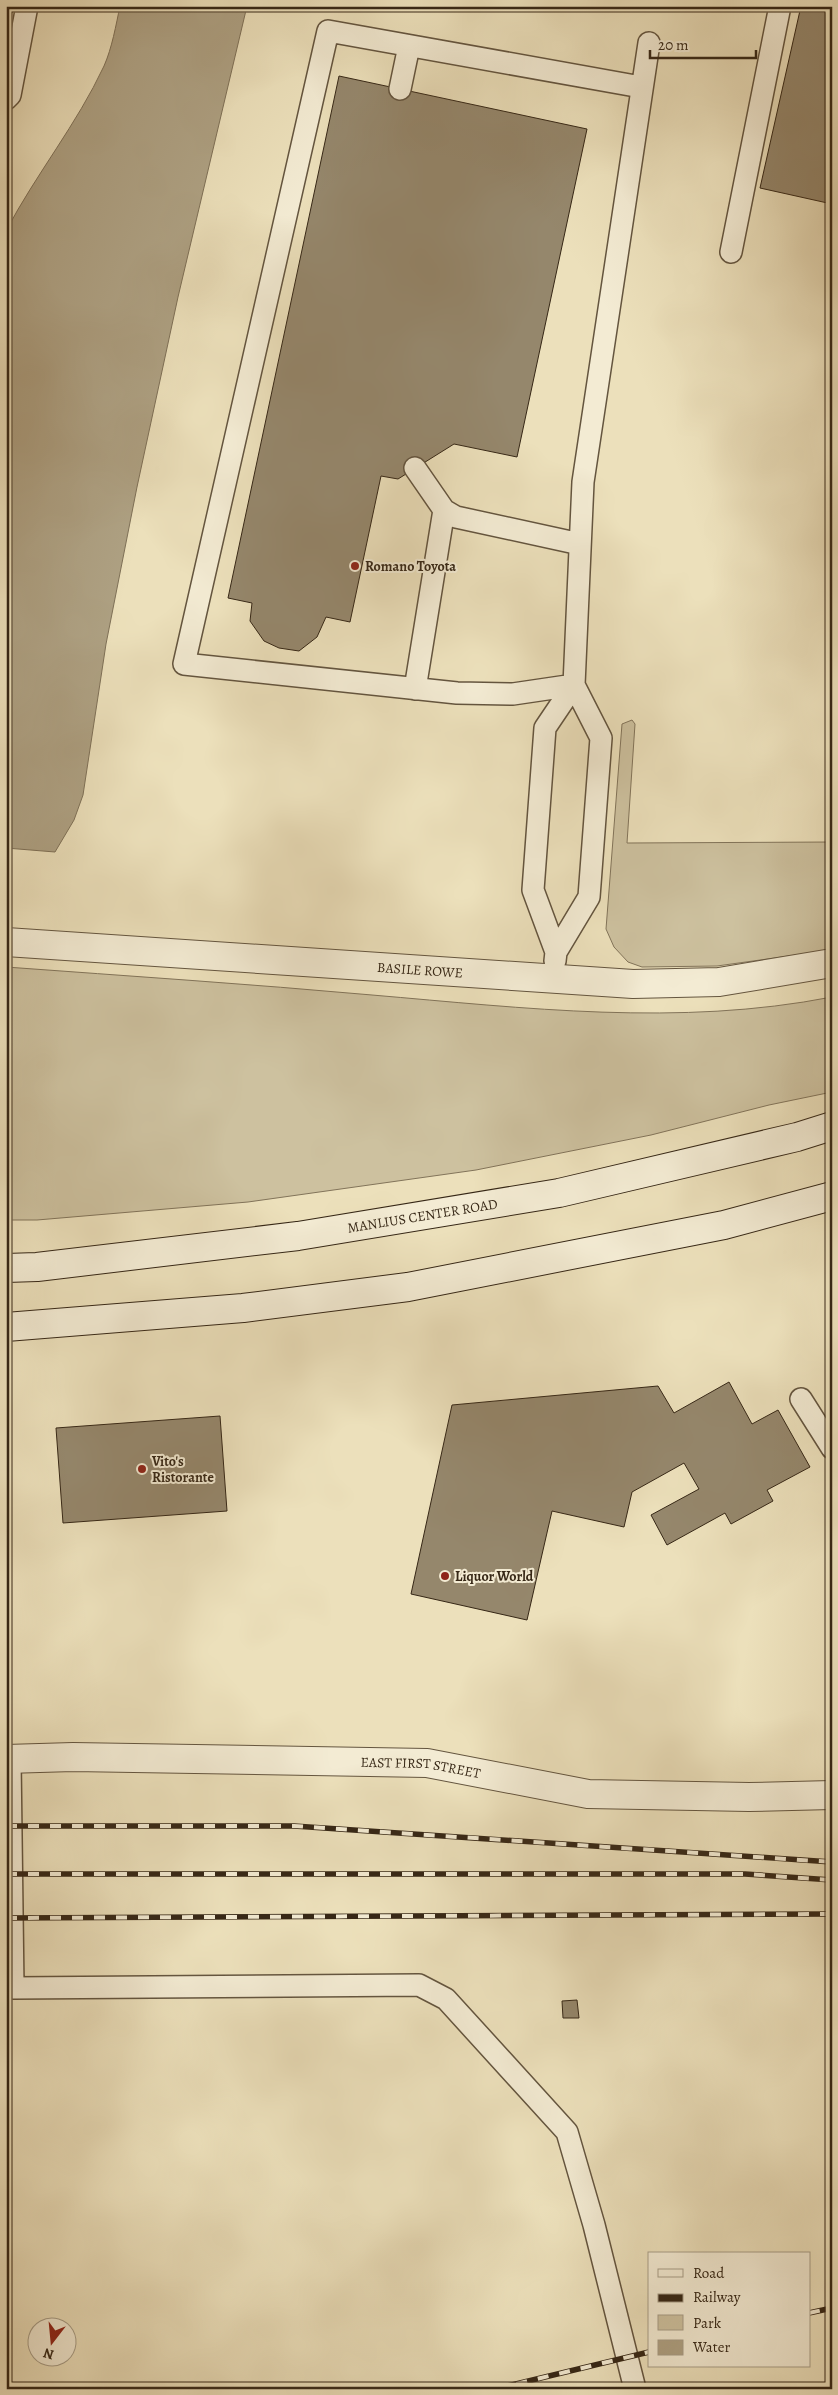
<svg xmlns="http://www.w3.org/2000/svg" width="838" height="2395" font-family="Alegreya,serif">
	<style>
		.green { fill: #cdc19f; stroke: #82745a }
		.water { fill: #aea183; stroke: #7e7057 }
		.building { fill: #95876c; stroke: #362716 }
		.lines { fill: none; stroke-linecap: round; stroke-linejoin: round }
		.lane-casing { stroke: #64553f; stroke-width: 24 }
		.street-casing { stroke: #64553f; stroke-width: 30 }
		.secondary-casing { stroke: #362716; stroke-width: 30 }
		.lane { stroke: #f3ebd3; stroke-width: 21 }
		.street { stroke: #f3ebd3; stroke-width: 28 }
		.secondary { stroke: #f3ebd3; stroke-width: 28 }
		.rail-casing { stroke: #362716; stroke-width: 5.5 }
		.rail { stroke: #f3ebd3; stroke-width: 4; stroke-dasharray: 11; stroke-linecap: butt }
		.poi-dot { fill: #8f2418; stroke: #f3ebd3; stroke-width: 2 }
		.labels { text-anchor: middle; stroke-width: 4; stroke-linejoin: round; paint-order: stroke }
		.poi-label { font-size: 14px; font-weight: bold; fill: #362716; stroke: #f3ebd3; text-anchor: start }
		.street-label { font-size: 14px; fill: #362716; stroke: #f3ebd3 }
	</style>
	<rect width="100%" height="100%" fill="#ece0bb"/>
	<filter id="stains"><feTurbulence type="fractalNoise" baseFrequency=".004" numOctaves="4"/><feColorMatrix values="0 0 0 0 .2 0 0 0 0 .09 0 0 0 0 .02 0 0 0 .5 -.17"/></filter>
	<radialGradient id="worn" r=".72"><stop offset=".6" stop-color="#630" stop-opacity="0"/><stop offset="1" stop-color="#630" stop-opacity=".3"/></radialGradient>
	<!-- green -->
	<path class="green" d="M 632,720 L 635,724 L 627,843 L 832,842 L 832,950 L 717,966 L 642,967 L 628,962 L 614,947 L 606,929 L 622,724 Z
		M 6,967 C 128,976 250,984 372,995 C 525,1008 679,1027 832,997 L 832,1092 L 769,1105 L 651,1135 L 476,1170 L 248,1202 L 37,1220 L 6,1220 Z"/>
	<!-- water -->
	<path class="water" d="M 120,6 L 247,6 L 178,297 L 137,487 L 106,644 L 83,795 L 74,820 L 55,852 L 6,848 L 6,231 C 36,174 77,124 104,66 C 112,48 116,25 120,6 Z"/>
	<!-- building -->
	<path class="building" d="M 801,6 L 832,6 L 832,204 L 760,188 Z
		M 339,76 L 587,129 L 517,457 L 454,444 L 398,479 L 381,476 L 350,622 L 326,617 L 317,637 L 299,651 L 279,648 L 264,641 L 250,621 L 252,603 L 228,598 Z
		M 729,1382 L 752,1424 L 778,1410 L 810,1467 L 767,1490 L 773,1501 L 731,1524 L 725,1513 L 667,1545 L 651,1515 L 699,1489 L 684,1463 L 632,1492 L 624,1527 L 552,1511 L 527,1620 L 411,1594 L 452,1405 L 658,1386 L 674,1413 Z
		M 220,1416 L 227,1511 L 63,1523 L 56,1428 Z
		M 577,2000 L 579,2018 L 563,2018 L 562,2001 Z"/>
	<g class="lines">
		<defs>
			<path id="lane" d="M 400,89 L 409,46
				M 6,99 L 10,95 L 27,6
				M 731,252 L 780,6
				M 415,468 L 444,510 L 456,517 L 580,544
				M 574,685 L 513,694 L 457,693 L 184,664 L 328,31 L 641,87
				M 415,689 L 444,510
				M 556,952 L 589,897 L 601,738 L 574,685 L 583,482 L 649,43
				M 555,961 L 556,952 L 533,890 L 545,728 L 574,685
				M 801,1399 L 832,1448
				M 10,1759 L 13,1988 L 419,1985 L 446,1999 L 567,2132 L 594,2225 L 635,2389"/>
			<g id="street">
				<path id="s1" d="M 6,942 L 633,984 L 719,982 L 832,963"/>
				<path id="s2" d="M 6,1759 L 73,1757 L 427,1763 L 588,1794 L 749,1797 L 832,1795"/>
			</g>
			<g id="secondary">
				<path id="s3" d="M 6,1268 L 37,1267 L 298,1236 L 559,1193 L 797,1137 L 832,1126"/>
				<path d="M 6,1327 L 243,1308 L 408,1287 L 724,1225 L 832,1196"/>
			</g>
		</defs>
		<!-- lane casing -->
		<use href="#lane" class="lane-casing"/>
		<!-- street casing -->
		<use href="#street" class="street-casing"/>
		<!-- secondary casing -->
		<use href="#secondary" class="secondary-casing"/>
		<!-- lane -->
		<use href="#lane" class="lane"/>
		<!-- street -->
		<use href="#street" class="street"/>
		<!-- secondary -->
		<use href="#secondary" class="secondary"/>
		<defs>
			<path id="rail" d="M 6,1826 L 294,1826 L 832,1862
				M 6,1874 L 745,1874 L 832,1880
				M 6,1918 L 832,1914
				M 809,2313 L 832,2308
				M 495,2389 L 649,2352"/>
		</defs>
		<!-- rail casing -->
		<use href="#rail" class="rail-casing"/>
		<!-- rail -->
		<use href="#rail" class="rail"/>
	</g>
	<!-- markers -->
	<g class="poi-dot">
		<circle cx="355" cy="566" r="5"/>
		<circle cx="142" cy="1469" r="5"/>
		<circle cx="445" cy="1576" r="5"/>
	</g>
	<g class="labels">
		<!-- poi labels -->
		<g class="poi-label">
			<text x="365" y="571">Romano Toyota</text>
			<text x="152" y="1466">Vito's<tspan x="152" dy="16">Ristorante</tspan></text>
			<text x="455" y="1581">Liquor World</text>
		</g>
		<!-- street labels -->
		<g class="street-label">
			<text dy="5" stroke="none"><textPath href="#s1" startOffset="415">BASILE ROWE</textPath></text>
			<text dy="5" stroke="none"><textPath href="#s3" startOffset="420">MANLIUS CENTER ROAD</textPath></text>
			<text dy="5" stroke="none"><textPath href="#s2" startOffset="415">EAST FIRST STREET</textPath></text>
		</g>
	</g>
	<!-- margin -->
	<rect width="838" height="2395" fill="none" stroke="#ece0bb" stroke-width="25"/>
	<rect x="8" y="8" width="823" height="2380" fill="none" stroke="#362716" stroke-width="2.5"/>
	<rect x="12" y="12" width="813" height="2370" fill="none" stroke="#362716"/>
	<!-- legend -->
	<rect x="648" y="2252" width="162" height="115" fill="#f3ebd3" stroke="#a79d87"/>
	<rect x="658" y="2269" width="25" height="8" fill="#f3ebd3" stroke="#a79d87"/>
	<text x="693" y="2278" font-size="15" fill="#362716">Road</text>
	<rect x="658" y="2294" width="25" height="8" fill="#362716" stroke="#a79d87"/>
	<text x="693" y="2302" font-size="15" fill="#362716">Railway</text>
	<rect x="658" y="2315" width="25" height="15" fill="#cdc19f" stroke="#a79d87"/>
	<text x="693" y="2328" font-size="15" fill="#362716">Park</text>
	<rect x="658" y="2340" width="25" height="15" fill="#aea183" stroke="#a79d87"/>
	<text x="693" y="2352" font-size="15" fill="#362716">Water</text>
	<!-- north arrow -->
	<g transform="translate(52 2342) rotate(196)"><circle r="24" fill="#f3ebd3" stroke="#a79d87"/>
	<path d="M0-4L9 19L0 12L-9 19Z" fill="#8f2418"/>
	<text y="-8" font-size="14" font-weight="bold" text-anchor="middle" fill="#362716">N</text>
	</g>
	<!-- scale -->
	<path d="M650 50v8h106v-8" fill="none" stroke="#362716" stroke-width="2.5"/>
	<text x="658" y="50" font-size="15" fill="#362716" stroke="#f3ebd3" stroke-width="4" paint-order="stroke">20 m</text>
	<rect width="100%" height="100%" filter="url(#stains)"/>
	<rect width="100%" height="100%" fill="url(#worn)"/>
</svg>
